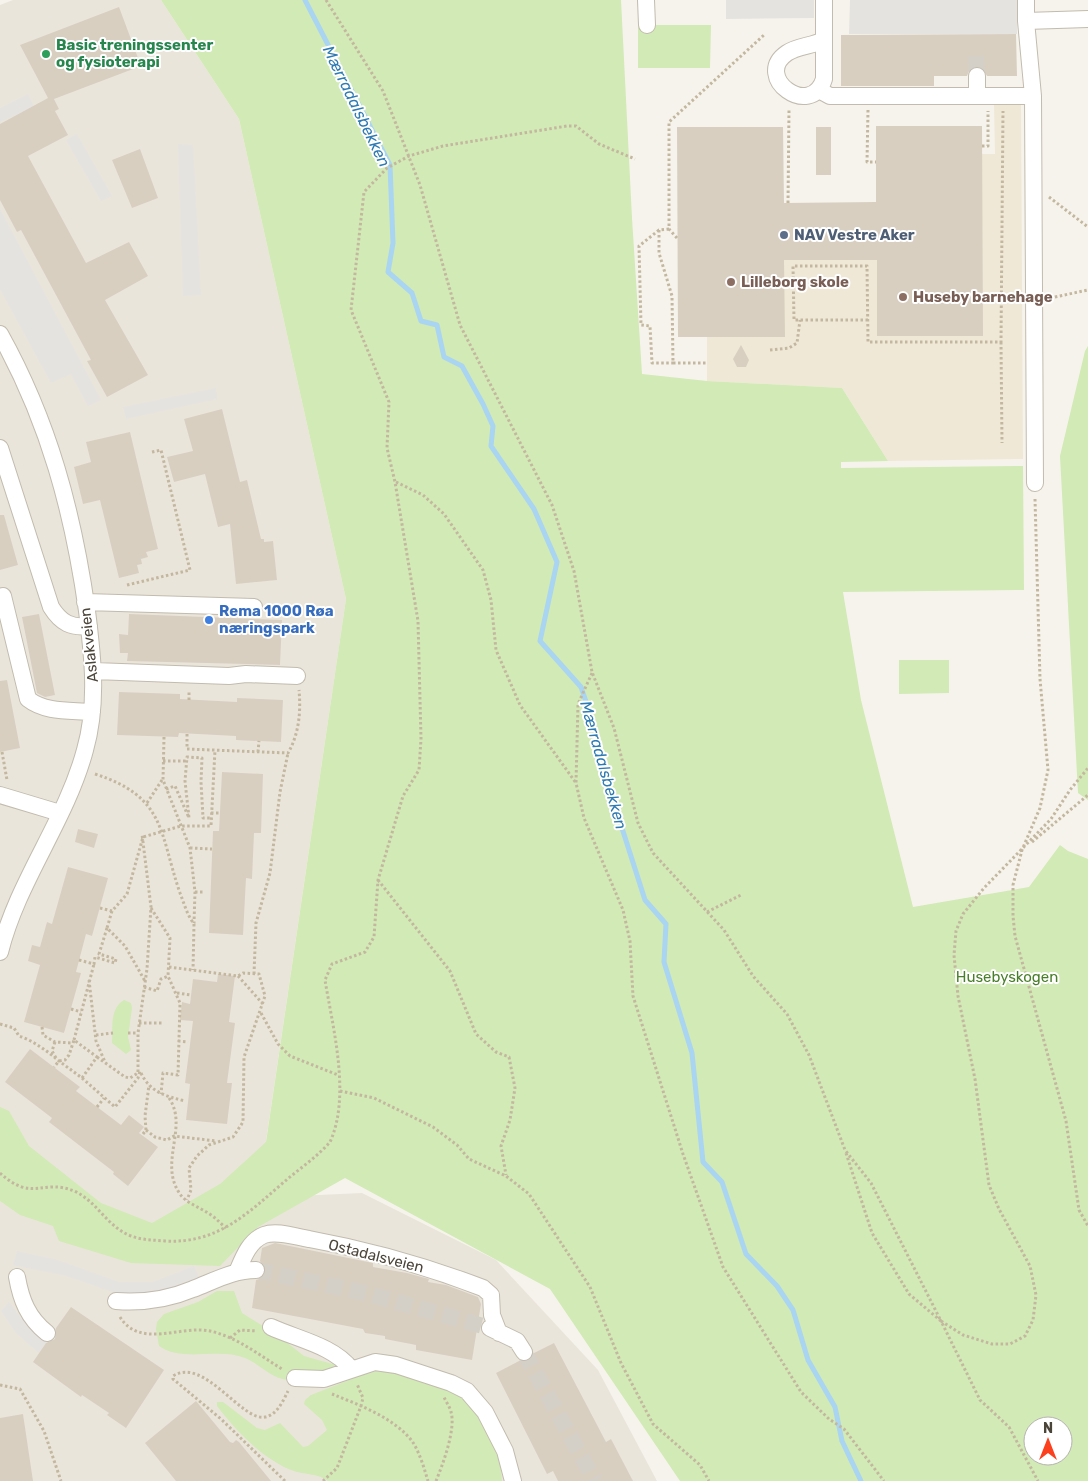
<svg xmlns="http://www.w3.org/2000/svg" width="1088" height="1481" font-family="Rubik,sans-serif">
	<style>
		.residential { fill: #eae5da }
		.education { fill: #efe8d6 }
		.green { fill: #d2eab5; fill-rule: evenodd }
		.parking { fill: #e5e3e0 }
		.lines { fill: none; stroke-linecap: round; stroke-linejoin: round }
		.stream { stroke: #a9d4f2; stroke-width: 5 }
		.building { fill: #d8cfc1 }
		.minor-tunnel { stroke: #d4d0c8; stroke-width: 16; stroke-dasharray: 16 8; stroke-linecap: butt }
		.minor-casing { stroke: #c2bbae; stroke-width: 18 }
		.path { stroke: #c4b79f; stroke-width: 3; stroke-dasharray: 2.5 2.5; stroke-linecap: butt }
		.minor { stroke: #fff; stroke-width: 16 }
		.leisure-dot { fill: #2e9e5b; stroke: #fff; stroke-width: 2 }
		.service-dot { fill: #5c6f8a; stroke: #fff; stroke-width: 2 }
		.education-dot { fill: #8d6e63; stroke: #fff; stroke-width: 2 }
		.shop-dot { fill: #3f7fe0; stroke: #fff; stroke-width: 2 }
		.labels { text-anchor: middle; stroke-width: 4; stroke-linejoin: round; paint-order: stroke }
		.leisure-label { font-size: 15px; font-weight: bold; fill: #27864d; stroke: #fff; text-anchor: start }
		.service-label { font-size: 15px; font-weight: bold; fill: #4e5e75; stroke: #fff; text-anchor: start }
		.education-label { font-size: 15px; font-weight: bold; fill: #785e54; stroke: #fff; text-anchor: start }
		.shop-label { font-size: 15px; font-weight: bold; fill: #366cbe; stroke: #fff; text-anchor: start }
		.street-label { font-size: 15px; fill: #4b4439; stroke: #fff }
		.park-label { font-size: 15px; fill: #4a7f2a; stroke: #fff }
		.water-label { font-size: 16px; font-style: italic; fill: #2e7ab2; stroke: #fff }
	</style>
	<rect width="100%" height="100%" fill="#f6f3ec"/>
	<!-- residential -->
	<path class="residential" d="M 13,0 L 161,0 L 239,119 L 346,599 L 266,1141 L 297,1196 L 362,1193 L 496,1260 L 598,1370 L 657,1481 L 0,1481 L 0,5 Z"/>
	<!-- education -->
	<path class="education" d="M 994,105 L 1021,105 L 1023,459 L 888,461 L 842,388 L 707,381 L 707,337 L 784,260 L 982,154 L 995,154 Z"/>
	<!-- green -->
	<path class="green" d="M 161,0 L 621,0 L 632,218 L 642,374 L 707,381 L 842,388 L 888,461 L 841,462 L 841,468 L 1023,466 L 1024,590 L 843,592 L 861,700 L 913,907 L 1029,887 L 1060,845 L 1068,851 L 1088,859 L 1088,1481 L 680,1481 L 550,1289 L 345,1178 L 258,1227 L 220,1266 L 131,1263 L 59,1241 L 53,1226 L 20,1215 L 0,1201 L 0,1107 L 9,1111 L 29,1146 L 101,1203 L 152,1223 L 220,1184 L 266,1142 L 346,599 L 239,119 ZM 1033,1426 L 1063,1426 L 1063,1456 L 1033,1456 Z
		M 638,25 L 711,25 L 710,68 L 638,68 Z
		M 1088,346 L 1088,800 L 1078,793 L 1060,456 L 1085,351 Z
		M 899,660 L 949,660 L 949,693 L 899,694 Z
		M 124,1000 L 131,1003 L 132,1008 L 128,1037 L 131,1050 L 126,1054 L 112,1043 C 113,1029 109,1009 124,1000 Z
		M 217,1291 L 234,1291 L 242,1313 L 276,1334 L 304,1356 L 336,1365 C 323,1372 303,1381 289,1380 C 271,1379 260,1364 245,1358 C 218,1347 183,1363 159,1346 L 156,1329 L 157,1322 L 164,1314 L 198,1302 Z
		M 386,1369 C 405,1374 427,1378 445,1385 C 470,1396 491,1429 498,1454 C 501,1463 501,1472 502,1481 L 328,1481 C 318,1473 303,1475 291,1470 C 262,1458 236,1431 217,1406 L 217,1402 L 223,1402 L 257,1428 L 265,1430 L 280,1423 L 303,1447 L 308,1446 L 327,1430 L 322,1420 L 304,1404 L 305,1400 L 311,1395 L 362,1375 Z"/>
	<!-- parking -->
	<path class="parking" d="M 726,0 L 814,0 L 814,18 L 726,19 Z
		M 850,0 L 1017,0 L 1017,34 L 849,34 Z
		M 28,94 L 34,107 L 0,122 L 0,108 Z
		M 77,134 L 112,196 L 101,201 L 66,140 Z
		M 178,144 L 193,145 L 201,295 L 183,296 Z
		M 0,209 L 101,400 L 88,406 L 71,374 L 51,383 L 0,289 Z
		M 216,388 L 217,399 L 126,419 L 123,407 Z
		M 17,1251 L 58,1260 L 119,1282 L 153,1282 L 194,1266 L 199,1277 L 157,1293 L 122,1295 L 66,1276 L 13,1265 Z
		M 9,1302 L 26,1324 L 48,1340 L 39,1353 L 16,1333 L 1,1311 Z"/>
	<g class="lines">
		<!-- stream -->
		<path class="stream" d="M 305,0 L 390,165 L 393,243 L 388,272 L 412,293 L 421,321 L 437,325 L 444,357 L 462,366 L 483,404 L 493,426 L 491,446 L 534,509 L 557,562 L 540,641 L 581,687 L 594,725 L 598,753 L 645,900 L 666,924 L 664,962 L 692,1053 L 703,1162 L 722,1182 L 746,1254 L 777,1286 L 793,1310 L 808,1360 L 835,1407 L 842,1441 L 861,1481"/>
	</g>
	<!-- building -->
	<path class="building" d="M 119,7 L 141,66 L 54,99 L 59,109 L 55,111 L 68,135 L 28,156 L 86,263 L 129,242 L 148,276 L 105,300 L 148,375 L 107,397 L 87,361 L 91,360 L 21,230 L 17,232 L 0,200 L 0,124 L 48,98 L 20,45 Z
		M 1016,34 L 1017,76 L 987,76 L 982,68 L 977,66 L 969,71 L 967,76 L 934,76 L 934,86 L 841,86 L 841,35 Z
		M 876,126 L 982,126 L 983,336 L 877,336 L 877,260 L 784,260 L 785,337 L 678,337 L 677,127 L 783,127 L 784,203 L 876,202 Z
		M 816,127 L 831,127 L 831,175 L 816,175 Z
		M 140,149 L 158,198 L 132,208 L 112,160 Z
		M 741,345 L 749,360 L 746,367 L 737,367 L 733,359 Z
		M 222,409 L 240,482 L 247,480 L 261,539 L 264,539 L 264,542 L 273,541 L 277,580 L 236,584 L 230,524 L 218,527 L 205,474 L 174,482 L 167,457 L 193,451 L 184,419 Z
		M 130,432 L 158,549 L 146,552 L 148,557 L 141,559 L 142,564 L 137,565 L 139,573 L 119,578 L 100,500 L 83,504 L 74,467 L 91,462 L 86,442 Z
		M 0,515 L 4,515 L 18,565 L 0,570 Z
		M 39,614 L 55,695 L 45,697 L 37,693 L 22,617 Z
		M 129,614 L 282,620 L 280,665 L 127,661 L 128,653 L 120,653 L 119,634 L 128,635 Z
		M 7,680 L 20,748 L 0,752 L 0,681 Z
		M 119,692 L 180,694 L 180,699 L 237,702 L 237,698 L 283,700 L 281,742 L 236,740 L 236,736 L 179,733 L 178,737 L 117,735 Z
		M 222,772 L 263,774 L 261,833 L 254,833 L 252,879 L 246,878 L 243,935 L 209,933 L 213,831 L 219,831 Z
		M 78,829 L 98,834 L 94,848 L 75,842 Z
		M 68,867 L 108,878 L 92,936 L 86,934 L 76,972 L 81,973 L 64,1033 L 24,1022 L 40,965 L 28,961 L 32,945 L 40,947 L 47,922 L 52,924 Z
		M 218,974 L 235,976 L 229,1022 L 235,1023 L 227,1083 L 232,1083 L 227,1124 L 186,1120 L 190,1084 L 185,1083 L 193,1021 L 180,1020 L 182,1002 L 190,1004 L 193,979 L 217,982 Z
		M 30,1049 L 80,1087 L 76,1091 L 121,1125 L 129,1115 L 144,1127 L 139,1133 L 158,1147 L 128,1186 L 113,1174 L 114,1172 L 49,1122 L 52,1118 L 5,1082 Z
		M 275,1243 L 373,1263 L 373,1267 L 407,1273 L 429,1279 L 428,1282 L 446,1285 L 478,1297 L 481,1304 L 472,1360 L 416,1350 L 416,1345 L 385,1339 L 385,1336 L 365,1333 L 363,1329 L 252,1308 L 256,1280 L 262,1278 L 266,1270 L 260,1261 L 262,1248 Z
		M 71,1307 L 164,1370 L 126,1428 L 107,1415 L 109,1413 L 82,1395 L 81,1397 L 33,1362 L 46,1343 L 55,1339 L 56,1328 Z
		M 554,1343 L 606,1442 L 611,1439 L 633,1481 L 558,1481 L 553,1471 L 547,1474 L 496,1373 L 519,1361 L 529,1361 L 534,1353 Z
		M 196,1401 L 230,1442 L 233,1443 L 236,1440 L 239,1442 L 271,1481 L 176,1481 L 145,1443 Z
		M 23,1414 L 33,1481 L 0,1481 L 0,1418 Z"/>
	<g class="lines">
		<!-- minor-tunnel -->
		<path class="minor-tunnel" d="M 976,56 L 977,76
			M 256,1270 L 369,1294 L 483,1326
			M 524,1352 L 595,1481"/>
		<defs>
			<path id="minor" d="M 646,0 L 647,25
				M 824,0 L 824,79 C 811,120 752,77 787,53 C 797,46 812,46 824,40
				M 1026,0 L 1026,21
				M 977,76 L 977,95
				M 819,90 L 830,96 L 1033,96 L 1026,21 L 1088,19
				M 1033,96 L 1035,483
				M 0,334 C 49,422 73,512 87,611 C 93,658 98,704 85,750 C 66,821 18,880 0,952
				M 0,448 L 51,607 C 61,623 71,628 89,626
				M 3,596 L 28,699 C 46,713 70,710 92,712
				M 85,602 L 254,607
				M 94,671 L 229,676 L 246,674 L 297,676
				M 0,795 L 60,813
				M 237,1272 C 243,1258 249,1241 264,1235 C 277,1230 296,1237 309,1239 C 369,1250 426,1266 483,1288 L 491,1295 L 492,1315 L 499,1333
				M 17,1277 C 21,1300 28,1318 47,1333
				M 116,1301 C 143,1303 167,1300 193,1289 C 214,1281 233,1270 256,1270
				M 271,1327 C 297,1339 334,1346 351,1369
				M 490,1328 L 517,1341 L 524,1352
				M 295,1378 L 324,1379 L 375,1362 L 396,1365 L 451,1383 L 467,1391 L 485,1412 L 505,1451 L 513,1481"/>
		</defs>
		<!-- minor casing -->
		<use href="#minor" class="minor-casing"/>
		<!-- path -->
		<path class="path" d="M 326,0 L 383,91 L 420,185 L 460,325 L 552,505 L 574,571 L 592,672 L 614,728 L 638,823 L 653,853 L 724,930 L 753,976 L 787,1014 L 809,1055 L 845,1150 L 871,1183 L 941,1321 L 963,1335 L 992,1344 L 1010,1344 L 1025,1336 L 1033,1320 L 1036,1295 L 1030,1266 L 999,1209 L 989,1185 L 975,1079 L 958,996 L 954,955 L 956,931 L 963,914 L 984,888 L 1051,819 L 1070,790 L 1088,768
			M 868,110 L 867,162 L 876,162
			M 982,146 L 988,146 L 988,111
			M 1049,197 L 1088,227
			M 788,203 L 789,110
			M 669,229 L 659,230 L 659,253 L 672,296 L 673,363 L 707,363
			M 659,230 L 639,246 L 641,325 L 650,326 L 652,363 L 673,363
			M 677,238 L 669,229 L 669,122 L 764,35
			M 1050,298 L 1088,290
			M 868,320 L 794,320 L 793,266 L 867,266 L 868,342 L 1001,342 L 1003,111
			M 1001,342 L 1002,443
			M 770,350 L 789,348 L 797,343 L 800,320
			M 396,482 L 423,495 L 444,514 L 483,570 L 491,600 L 496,650 L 520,705 L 576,783
			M 1035,499 L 1040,679 L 1048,770 L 1040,808 L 1022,850 L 1013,885 L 1013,916 L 1015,936 L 1066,1121 L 1079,1210 L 1088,1226
			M 127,585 L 190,570 L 161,450 L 152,452
			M 592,673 L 578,704 L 576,783 L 584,818 L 623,910 L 630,941 L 633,996 L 683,1154 L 723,1267 L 801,1392 L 829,1419 L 844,1429 L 884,1481
			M 189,700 L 189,690
			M 187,734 L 187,749 L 288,753 C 299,734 301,712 299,690
			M 164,737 L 163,780 L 190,848 L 195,892 L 194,923
			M 2,752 L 7,780
			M 258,752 L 259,741
			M 163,761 L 186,761
			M 95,774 C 166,797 159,832 180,893 C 184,903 187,915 194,924 L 193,970
			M 166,789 L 175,786 L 189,818 L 185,781 L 187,757 L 202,758 L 201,782 L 203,818 L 211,818
			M 147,803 L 162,780
			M 211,813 L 220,813
			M 1032,842 L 1088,795
			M 190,848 L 212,849
			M 378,880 L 450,971 L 476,1034 L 496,1052 L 509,1057 L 515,1088 L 510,1120 L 501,1146 L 506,1175
			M 195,892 L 204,892
			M 100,908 L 112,911 L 127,894 L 143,837 L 181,826 L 211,826 L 215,750
			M 151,908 L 170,938 L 168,976 L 180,1003 L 178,1075 L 163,1073 L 161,1094
			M 112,911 L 107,928 L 125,946 L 145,981
			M 707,912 L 741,895
			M 79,960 L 94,964 L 95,957 L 115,963 L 116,959 L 99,954 L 107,928
			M 169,967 L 238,976 L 243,973 L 259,974 L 265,996 L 244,1057 L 243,1122 L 233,1137 L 209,1145 L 197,1156 L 189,1168 L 191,1190 L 187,1200
			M 254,974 L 256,923 L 270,873 L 280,792 L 288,753
			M 238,976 L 263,1004
			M 89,980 L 96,1041 L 105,1062
			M 144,987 L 157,991 L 161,979 L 168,976
			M 177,993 L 191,995
			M 71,1009 L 81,1012
			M 261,1013 L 278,1044 L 290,1056 L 338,1075
			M 139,1023 L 162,1023
			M 0,1024 L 14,1028 L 19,1036 C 34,1041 47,1051 59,1061 L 82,1078 L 97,1057 L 74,1040 L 69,1055 L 65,1060 L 59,1061 L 54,1067
			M 42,1027 L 43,1035 L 55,1042 L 72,1043
			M 128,1033 L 138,1033
			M 96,1035 L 113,1033
			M 74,1040 L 94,964
			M 178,1041 L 188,1042
			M 55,1042 L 52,1051 L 56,1058
			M 97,1057 L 125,1077 L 130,1078 L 138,1073 L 138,1033 L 147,969 L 151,907 L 142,834
			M 141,1073 C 150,1092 165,1096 185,1101
			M 82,1078 L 115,1107 L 138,1078 L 140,1071
			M 340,1091 L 374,1098 L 433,1127 L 457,1145 L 469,1159 L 506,1176 L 529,1194 L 590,1287 L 621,1363 L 653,1424 L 700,1465 L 709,1481
			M 169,1098 C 189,1127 158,1163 180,1194 C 186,1203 199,1207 208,1213 C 215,1217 220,1223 226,1228
			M 97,1107 L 104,1098
			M 146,1130 L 155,1137 L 167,1140 L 174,1136 L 216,1141
			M 143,1134 L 146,1130 L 145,1116 L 149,1085
			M 846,1153 L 872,1233 L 909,1294 L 941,1321 L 980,1400 L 1009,1427 L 1038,1481
			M 0,1173 C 33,1203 43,1178 74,1191 C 97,1201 107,1227 131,1236 C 142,1240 153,1240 165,1241 C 217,1244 247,1214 284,1182 C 299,1169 317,1157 330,1142 C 351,1096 333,1029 325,980 L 332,964 L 365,952 L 374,937 L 378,880 L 403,796 L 419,770 L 421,739 L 418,621 L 395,482 L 387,448 L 389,402 L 351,310 L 364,192 L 387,168 L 409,156 L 443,146 L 567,126 L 576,126 L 599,144 L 635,159
			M 120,1317 C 140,1349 180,1325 210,1331 C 237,1337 259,1355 282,1369
			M 230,1338 L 240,1330 L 257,1331
			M 0,1385 L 20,1389 L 44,1431 L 61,1481
			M 332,1394 C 359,1405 393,1417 412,1441 C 420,1453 424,1468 428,1481
			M 285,1481 L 221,1419 L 173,1379 L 173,1376 C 204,1356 242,1422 265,1417 C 277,1415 283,1401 288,1391
			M 323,1481 L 337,1468 L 361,1406 L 363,1398 L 357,1384
			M 436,1481 C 443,1464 456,1429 451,1412 C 450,1407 446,1402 444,1397"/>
		<!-- minor -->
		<use href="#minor" class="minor"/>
	</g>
	<!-- markers -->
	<circle class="leisure-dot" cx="46" cy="54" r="5"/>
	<circle class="service-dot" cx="784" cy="235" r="5"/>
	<g class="education-dot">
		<circle cx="731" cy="282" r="5"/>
		<circle cx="903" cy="297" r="5"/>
	</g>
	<circle class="shop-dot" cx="209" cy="620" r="5"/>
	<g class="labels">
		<!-- leisure labels -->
		<g class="leisure-label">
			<text x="56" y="50">Basic treningssenter<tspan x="56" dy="17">og fysioterapi</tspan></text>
		</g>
		<!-- service labels -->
		<g class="service-label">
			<text x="794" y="240">NAV Vestre Aker</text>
		</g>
		<!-- education labels -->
		<g class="education-label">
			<text x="741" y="287">Lilleborg skole</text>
			<text x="913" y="302">Huseby barnehage</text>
		</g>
		<!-- shop labels -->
		<g class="shop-label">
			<text x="219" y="616">Rema 1000 Røa<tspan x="219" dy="17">næringspark</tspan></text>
		</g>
		<!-- street labels -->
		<g class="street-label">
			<text transform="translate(89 645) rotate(-96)" y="5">Aslakveien</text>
			<text transform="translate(376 1256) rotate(14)" y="5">Ostadalsveien</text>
		</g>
		<!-- park labels -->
		<g class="park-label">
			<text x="1007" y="982">Husebyskogen</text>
		</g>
		<!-- water labels -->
		<g class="water-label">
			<text transform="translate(357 106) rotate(64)" y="6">Mærradalsbekken</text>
			<text transform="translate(604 765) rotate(74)" y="6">Mærradalsbekken</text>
		</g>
	</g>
	<!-- north arrow -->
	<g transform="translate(1048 1441)"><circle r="24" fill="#ffffff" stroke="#b7b4b0"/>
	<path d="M0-4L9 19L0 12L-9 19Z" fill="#fc3f1d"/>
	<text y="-8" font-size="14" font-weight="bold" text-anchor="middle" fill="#4b4439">N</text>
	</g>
</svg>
